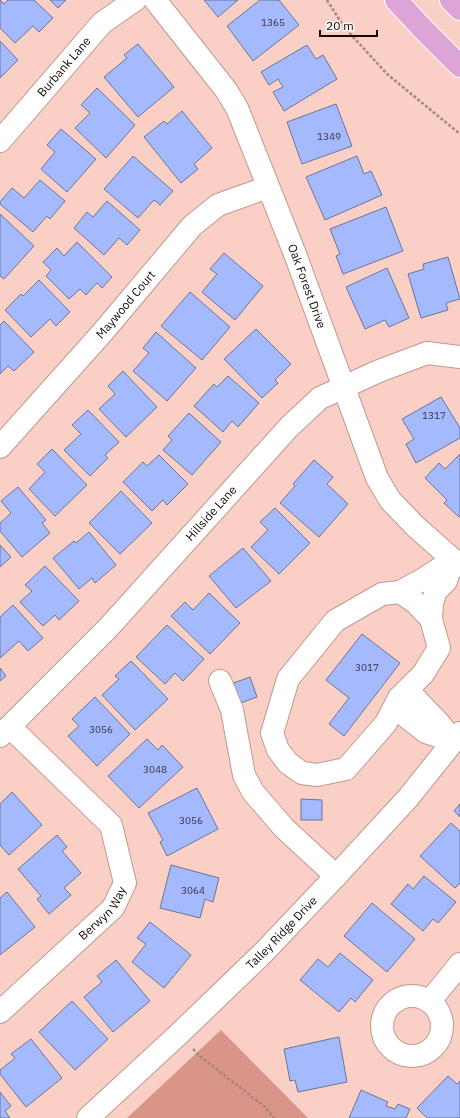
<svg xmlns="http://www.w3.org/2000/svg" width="460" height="1118" font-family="'IBM Plex Sans',sans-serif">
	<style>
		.green { fill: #d99588 }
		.building { fill: #a4b9fe; stroke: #6b7595 }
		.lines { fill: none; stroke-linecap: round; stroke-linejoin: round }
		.minor-casing { stroke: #c19890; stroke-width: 24 }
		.major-casing { stroke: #fff; stroke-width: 24 }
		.path { stroke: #a6867f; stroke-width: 2.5; stroke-dasharray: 3 2; stroke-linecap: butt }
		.minor { stroke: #fff; stroke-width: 22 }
		.major { stroke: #dda4d8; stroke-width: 22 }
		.labels { text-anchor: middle; stroke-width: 3.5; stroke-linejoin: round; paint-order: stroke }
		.number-label { font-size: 10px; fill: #393444 }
		.street-label { font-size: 12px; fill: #150806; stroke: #fffaf9 }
	</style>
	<rect width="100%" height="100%" fill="#facfc6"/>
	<!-- green -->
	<path class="green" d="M 221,1030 L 308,1118 L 127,1118 Z"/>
	<!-- building -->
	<path class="building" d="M 0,0 L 4,4 L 8,0 L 34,0 L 53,18 L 39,32 L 33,26 L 15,43 L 0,28 Z
		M 50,0 L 66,0 L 58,8 Z
		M 204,0 L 238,0 L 218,17 Z
		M 260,0 L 279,0 L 299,25 L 253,61 L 227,26 Z
		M 0,41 L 18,60 L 0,78 Z
		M 138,44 L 174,87 L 138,117 L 104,77 L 127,58 L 124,55 Z
		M 307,45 L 316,59 L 323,55 L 337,79 L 284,111 L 273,92 L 283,87 L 278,79 L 269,85 L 261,72 Z
		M 97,88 L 135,125 L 106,158 L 75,128 L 90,113 L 81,105 Z
		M 336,104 L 352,146 L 302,164 L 287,122 Z
		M 182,111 L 212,148 L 194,164 L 198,169 L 181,183 L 144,137 L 164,121 L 167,124 Z
		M 61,129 L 96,159 L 67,192 L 41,169 L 55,152 L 47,145 Z
		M 133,156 L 173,191 L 160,205 L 154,200 L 138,218 L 104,189 Z
		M 357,156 L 364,174 L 371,171 L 382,195 L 325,220 L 306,177 Z
		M 40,180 L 65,201 L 50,219 L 47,216 L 33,232 L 0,204 L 0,202 L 12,188 L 24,198 Z
		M 107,201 L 140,230 L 127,245 L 119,238 L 104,255 L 74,228 L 87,212 L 93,217 Z
		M 386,207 L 403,251 L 343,274 L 336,256 L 340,254 L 330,229 Z
		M 0,214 L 34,246 L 4,279 L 0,276 Z
		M 77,242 L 112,277 L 102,288 L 97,283 L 86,295 L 80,289 L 69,299 L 46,276 L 51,270 L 43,262 L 57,248 L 64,256 Z
		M 224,253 L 263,286 L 235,320 L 202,292 L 217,274 L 210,269 Z
		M 448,257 L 460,299 L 446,303 L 448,310 L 421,318 L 408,274 L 424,269 L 423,264 Z
		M 387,268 L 409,318 L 389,327 L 385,320 L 365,329 L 346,287 Z
		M 39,280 L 70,312 L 56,326 L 50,319 L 31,337 L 5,310 L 21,294 L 23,296 Z
		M 190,292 L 230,327 L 202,360 L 161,326 Z
		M 4,321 L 34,352 L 14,371 L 8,366 L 0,374 L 0,325 Z
		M 256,329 L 291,364 L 275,380 L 278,383 L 262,398 L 224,359 Z
		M 156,332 L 196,368 L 167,401 L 133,371 L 149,353 L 143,348 Z
		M 123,371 L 157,407 L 126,437 L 99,409 L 115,394 L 108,386 Z
		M 228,376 L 259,403 L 238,427 L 232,421 L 223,432 L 194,406 L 214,384 L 217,387 Z
		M 441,397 L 460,428 L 460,438 L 416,463 L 406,444 L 414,439 L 402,419 Z
		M 88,410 L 119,442 L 105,455 L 108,458 L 90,476 L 64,450 L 81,434 L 72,425 Z
		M 189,413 L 221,442 L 192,475 L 163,450 L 172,440 L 168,436 Z
		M 52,449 L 87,485 L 55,516 L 29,489 L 45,472 L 37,464 Z
		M 460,454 L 460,517 L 459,517 L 444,503 L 447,500 L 425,478 L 439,463 L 445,469 Z
		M 159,455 L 188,484 L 167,505 L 163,500 L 152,511 L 123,482 L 143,462 L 147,466 Z
		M 314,460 L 333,477 L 327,484 L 348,504 L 319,537 L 280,503 L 295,486 L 293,484 Z
		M 18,487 L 46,520 L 42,523 L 50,533 L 22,557 L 0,531 L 0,523 L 11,513 L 1,501 Z
		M 121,491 L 152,523 L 120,554 L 89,523 Z
		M 275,508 L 310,543 L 279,574 L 251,547 L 268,530 L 260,522 Z
		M 89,532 L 116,565 L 95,583 L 92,578 L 79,589 L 53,558 L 74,541 L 76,543 Z
		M 0,545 L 11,557 L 0,567 Z
		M 243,548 L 271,581 L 236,608 L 209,576 Z
		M 45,566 L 79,601 L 59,620 L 55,615 L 43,626 L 20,602 L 32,591 L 25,585 Z
		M 209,593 L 240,623 L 210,654 L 171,616 L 185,602 L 193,610 Z
		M 13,605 L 43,638 L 28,651 L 19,641 L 0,658 L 0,617 Z
		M 167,625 L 204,659 L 183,681 L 175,673 L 165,684 L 136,657 Z
		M 362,634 L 400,663 L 344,736 L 329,724 L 349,698 L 326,680 Z
		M 131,661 L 168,699 L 135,730 L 102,695 L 119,679 L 115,676 Z
		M 0,668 L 6,676 L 0,681 Z
		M 250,677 L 257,697 L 238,704 L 231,684 Z
		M 95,697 L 130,734 L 97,766 L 68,736 L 79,726 L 72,719 Z
		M 147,739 L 158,750 L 162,745 L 183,767 L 139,808 L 108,776 Z
		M 197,788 L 218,829 L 167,856 L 160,842 L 163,840 L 148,813 Z
		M 12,792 L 42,825 L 9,855 L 0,845 L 0,804 Z
		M 301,799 L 322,800 L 322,820 L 301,820 Z
		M 460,804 L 460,817 L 454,811 Z
		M 451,823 L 460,831 L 460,883 L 455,888 L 420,856 Z
		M 57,835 L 67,847 L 62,851 L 81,873 L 64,888 L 71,895 L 49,914 L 37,899 L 41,896 L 18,869 Z
		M 171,865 L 219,878 L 213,902 L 205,899 L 200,918 L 160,908 Z
		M 424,876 L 456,902 L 438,923 L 433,919 L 423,931 L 391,904 L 408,884 L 413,889 Z
		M 7,892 L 35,927 L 0,955 L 0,898 Z
		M 372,903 L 415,939 L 387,972 L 344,936 Z
		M 150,922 L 191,955 L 164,988 L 132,962 L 146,944 L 137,938 Z
		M 340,953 L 373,980 L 355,1002 L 351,998 L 339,1012 L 300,980 L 318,959 L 328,967 Z
		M 116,960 L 150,1001 L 113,1032 L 84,997 L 102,982 L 97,976 Z
		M 72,1001 L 108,1039 L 75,1070 L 39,1032 Z
		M 339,1037 L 347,1082 L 298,1092 L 295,1080 L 290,1081 L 284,1049 Z
		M 31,1039 L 62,1078 L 26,1107 L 0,1074 L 0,1070 L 15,1058 L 11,1054 Z
		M 448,1076 L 457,1084 L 460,1081 L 460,1118 L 427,1118 L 417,1108 Z
		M 361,1090 L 388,1102 L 386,1106 L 395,1109 L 398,1104 L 410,1109 L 406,1118 L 349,1118 Z
		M 0,1092 L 11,1106 L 5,1111 L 10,1118 L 0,1118 Z"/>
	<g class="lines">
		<defs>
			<g id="minor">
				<path id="s1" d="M 155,0 L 226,90 L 237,108 L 295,254 L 377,478 L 390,500 L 415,526 L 460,566"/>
				<path id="s2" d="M 0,141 L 102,23 L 135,0"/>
				<path id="s3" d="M 0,447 L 102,333 L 192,226 L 218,205 L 268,187"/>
				<path d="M 400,592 L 416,603 L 431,619 L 439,648 L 423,674 L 399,698 L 386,723 L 346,769 L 317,775 L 302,773 L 288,763 L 278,750 L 272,733 L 288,679 L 335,621 L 382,594 L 400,592 L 422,580 L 453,560"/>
				<path d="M 431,619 L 432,603 L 436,591 L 446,581 L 453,560"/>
				<path d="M 220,681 L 232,710 L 244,775 L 253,792 L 284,828 L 336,876"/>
				<path d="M 414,697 L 438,722 L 453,741 L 426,732 L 403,714 L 399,698 Z"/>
				<path id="s4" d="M 0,736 L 108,628 L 289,427 L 320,398 L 379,371 L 427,353 L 460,357"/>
				<circle cx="412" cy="1026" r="30"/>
				<path d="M 430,1001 L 460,964"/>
				<path id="s5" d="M 0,1012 L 113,908 L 125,883 L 111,825 L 10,727"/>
				<path id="s6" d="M 88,1118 L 180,1033 L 264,952 L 336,876 L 408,798 L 460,733"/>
			</g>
			<path id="major" d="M 396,0 L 422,28 L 460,66
				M 451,0 L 460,9"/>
		</defs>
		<!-- minor casing -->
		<use href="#minor" class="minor-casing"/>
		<!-- major casing -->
		<use href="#major" class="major-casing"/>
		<!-- path -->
		<path class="path" d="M 327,0 L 344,27 L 387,74 L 460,134
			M 193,1049 L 202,1058 L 264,1106 L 274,1118"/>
		<!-- minor -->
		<use href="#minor" class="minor"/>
		<!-- major -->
		<use href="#major" class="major"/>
	</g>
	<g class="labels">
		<!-- number labels -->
		<g class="number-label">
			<text x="273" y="26">1365</text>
			<text x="329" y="140">1349</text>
			<text x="434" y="419">1317</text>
			<text x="367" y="671">3017</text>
			<text x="101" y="733">3056</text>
			<text x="155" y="773">3048</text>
			<text x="191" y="824">3056</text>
			<text x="193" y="894">3064</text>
		</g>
		<!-- street labels -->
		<g class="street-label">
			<text dy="4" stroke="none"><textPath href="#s2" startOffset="98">Burbank Lane</textPath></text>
			<text dy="4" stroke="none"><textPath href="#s1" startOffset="327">Oak Forest Drive</textPath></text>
			<text dy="4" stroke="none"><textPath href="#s3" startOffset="190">Maywood Court</textPath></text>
			<text dy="4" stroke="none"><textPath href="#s4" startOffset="307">Hillside Lane</textPath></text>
			<text dy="4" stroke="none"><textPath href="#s5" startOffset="143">Berwyn Way</textPath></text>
			<text dy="4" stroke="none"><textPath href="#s6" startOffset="268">Talley Ridge Drive</textPath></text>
		</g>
	</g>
	<!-- scale -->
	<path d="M320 30v6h57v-6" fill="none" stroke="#150806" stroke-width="2"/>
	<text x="326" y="30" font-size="12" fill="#150806" stroke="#fffaf9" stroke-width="3" paint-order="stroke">20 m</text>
</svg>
